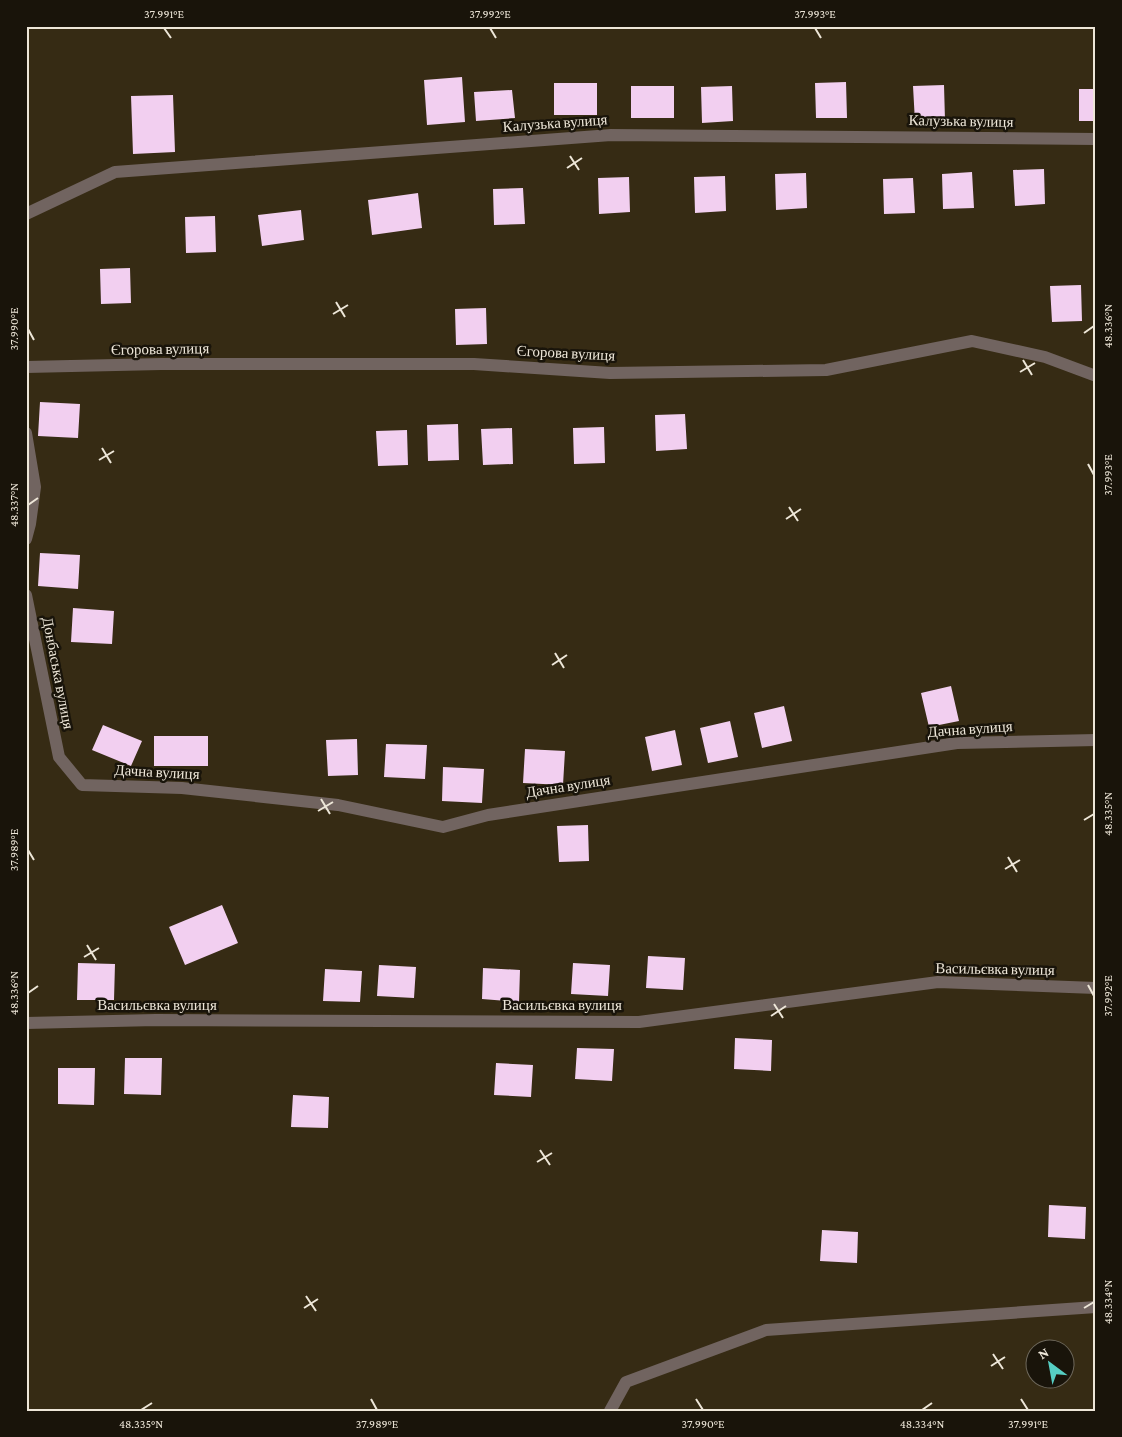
<svg xmlns="http://www.w3.org/2000/svg" width="1122" height="1437" font-family="'Crimson Pro',serif">
	<style>
		.building { fill: #f2cff0 }
		.lines { fill: none; stroke-linecap: round; stroke-linejoin: round }
		.minor { stroke: #716460; stroke-width: 12 }
		.ticks { fill: none; stroke: #ede6d8; stroke-width: 2 }
		.labels { text-anchor: middle; stroke-width: 5; stroke-linejoin: round; paint-order: stroke }
		.street-label { font-size: 15px; fill: #ede6d8; stroke: #19140a }
		.neatline { fill: none; stroke: #ede6d8; stroke-width: 2 }
		.ticks-label { font-size: 12px; text-anchor: middle; fill: #ede6d8 }
	</style>
	<rect width="100%" height="100%" fill="#362b14"/>
	<!-- building -->
	<path class="building" d="M 462,77 L 465,122 L 427,125 L 424,80 Z
		M 846,82 L 847,118 L 816,118 L 815,83 Z
		M 554,83 L 597,83 L 597,115 L 554,115 Z
		M 944,85 L 945,120 L 915,122 L 913,86 Z
		M 631,86 L 674,86 L 674,118 L 631,118 Z
		M 732,86 L 733,121 L 702,123 L 701,87 Z
		M 1079,89 L 1096,89 L 1096,121 L 1079,121 Z
		M 512,90 L 515,118 L 476,121 L 474,92 Z
		M 173,95 L 175,152 L 133,154 L 131,96 Z
		M 1044,169 L 1045,204 L 1015,206 L 1013,170 Z
		M 972,172 L 974,208 L 943,209 L 942,174 Z
		M 806,173 L 807,208 L 776,210 L 775,174 Z
		M 725,176 L 726,211 L 695,213 L 694,177 Z
		M 629,177 L 630,212 L 599,214 L 598,178 Z
		M 913,178 L 915,213 L 884,214 L 883,179 Z
		M 523,188 L 525,224 L 494,225 L 493,189 Z
		M 418,193 L 422,228 L 372,235 L 368,200 Z
		M 301,210 L 304,240 L 262,246 L 258,215 Z
		M 215,216 L 216,252 L 186,253 L 185,217 Z
		M 130,268 L 131,303 L 101,304 L 100,269 Z
		M 1081,285 L 1082,321 L 1052,322 L 1050,286 Z
		M 486,308 L 487,344 L 456,345 L 455,309 Z
		M 40,402 L 80,404 L 78,438 L 38,436 Z
		M 685,414 L 687,449 L 656,451 L 655,415 Z
		M 458,424 L 459,460 L 428,461 L 427,425 Z
		M 604,427 L 605,463 L 574,464 L 573,428 Z
		M 512,428 L 513,464 L 483,465 L 481,429 Z
		M 407,430 L 408,465 L 378,466 L 376,431 Z
		M 40,553 L 80,555 L 78,589 L 38,586 Z
		M 73,608 L 114,611 L 112,644 L 71,642 Z
		M 951,686 L 959,721 L 929,727 L 921,693 Z
		M 784,706 L 792,741 L 762,748 L 754,713 Z
		M 730,721 L 738,757 L 708,763 L 700,728 Z
		M 103,725 L 142,741 L 131,766 L 92,750 Z
		M 675,730 L 682,765 L 652,771 L 645,737 Z
		M 154,736 L 208,736 L 208,766 L 154,766 Z
		M 357,739 L 358,775 L 328,776 L 326,740 Z
		M 386,744 L 427,745 L 425,779 L 384,777 Z
		M 525,749 L 565,751 L 563,785 L 523,783 Z
		M 443,767 L 484,769 L 482,803 L 442,801 Z
		M 588,825 L 589,861 L 559,862 L 557,826 Z
		M 222,905 L 238,943 L 185,965 L 169,927 Z
		M 648,956 L 685,958 L 683,990 L 646,988 Z
		M 78,963 L 115,964 L 114,1000 L 77,1000 Z
		M 573,963 L 610,965 L 608,996 L 571,994 Z
		M 379,965 L 416,967 L 414,998 L 377,996 Z
		M 483,968 L 520,970 L 519,1002 L 482,999 Z
		M 325,969 L 362,971 L 360,1002 L 323,1001 Z
		M 735,1038 L 772,1040 L 771,1071 L 734,1069 Z
		M 577,1048 L 614,1049 L 612,1081 L 575,1079 Z
		M 125,1058 L 162,1058 L 161,1095 L 124,1094 Z
		M 496,1063 L 533,1065 L 531,1097 L 494,1095 Z
		M 58,1068 L 95,1068 L 94,1105 L 58,1104 Z
		M 293,1095 L 329,1097 L 328,1128 L 291,1127 Z
		M 1049,1205 L 1086,1207 L 1085,1239 L 1048,1237 Z
		M 822,1230 L 858,1232 L 857,1263 L 820,1261 Z"/>
	<g class="lines">
		<!-- minor -->
		<path class="minor" d="M 26,214 L 115,172 L 611,135 L 1096,139
			M 26,367 L 161,364 L 474,364 L 610,373 L 826,370 L 972,341 L 1045,357 L 1096,376
			M 26,433 L 35,487 L 30,524 L 26,539
			M 26,595 L 59,757 L 82,785 L 182,788 L 338,805 L 443,827 L 488,815 L 957,743 L 1096,740
			M 26,1023 L 156,1020 L 639,1022 L 938,982 L 1096,988
			M 610,1411 L 626,1382 L 766,1330 L 1096,1307"/>
	</g>
	<!-- ticks -->
	<path class="ticks" d="M 164,28 L 171,38M 490,28 L 496,38M 815,28 L 821,38M 570,156 L 579,170M 567,168 L 582,158M 336,302 L 345,317M 333,314 L 348,305M 28,329 L 34,340M 1084,333 L 1094,326M 1023,360 L 1032,375M 1020,372 L 1035,363M 102,448 L 111,463M 99,460 L 114,451M 1088,464 L 1094,475M 28,505 L 38,498M 789,507 L 798,521M 786,519 L 801,509M 555,653 L 564,668M 552,665 L 567,655M 321,799 L 330,814M 318,811 L 333,802M 1084,820 L 1094,814M 28,850 L 34,860M 1008,857 L 1017,872M 1005,869 L 1020,860M 87,945 L 96,960M 84,957 L 99,948M 1088,985 L 1094,996M 28,993 L 38,986M 774,1004 L 783,1018M 771,1016 L 786,1006M 540,1150 L 550,1165M 537,1162 L 552,1153M 306,1296 L 316,1311M 304,1308 L 318,1299M 1084,1308 L 1094,1302M 993,1354 L 1003,1369M 991,1366 L 1005,1357M 371,1399 L 377,1410M 696,1399 L 703,1410M 1021,1399 L 1028,1410M 141,1410 L 152,1403M 922,1410 L 932,1403"/>
	<g class="labels">
		<!-- street labels -->
		<g class="street-label">
			<text transform="translate(961 121) rotate(1)" y="5">Калузька вулиця</text>
			<text transform="translate(555 123) rotate(-4)" y="5">Калузька вулиця</text>
			<text transform="translate(160 349) rotate(-1)" y="5">Єгорова вулиця</text>
			<text transform="translate(566 353) rotate(3)" y="5">Єгорова вулиця</text>
			<text transform="translate(58 673) rotate(79)" y="5">Донбаська вулиця</text>
			<text transform="translate(970 729) rotate(-4)" y="5">Дачна вулиця</text>
			<text transform="translate(157 772) rotate(3)" y="5">Дачна вулиця</text>
			<text transform="translate(568 786) rotate(-9)" y="5">Дачна вулиця</text>
			<text transform="translate(995 969) rotate(1)" y="5">Васильєвка вулиця</text>
			<text x="157" y="1010">Васильєвка вулиця</text>
			<text x="562" y="1010">Васильєвка вулиця</text>
		</g>
	</g>
	<!-- border -->
	<rect width="1122" height="1437" fill="none" stroke="#19140a" stroke-width="55"/>
	<!-- north arrow -->
	<g transform="translate(1050 1364) rotate(328)"><circle r="24" fill="#19140a" stroke="#6e685c"/>
	<path d="M0-4L9 19L0 12L-9 19Z" fill="#56cec3"/>
	<text y="-8" font-size="14" font-weight="bold" text-anchor="middle" fill="#ede6d8">N</text>
	</g>
	<rect x="28" y="28" width="1066" height="1382" class="neatline"/>
	<g class="ticks-label">
		<text x="164" y="18">37.991°E</text>
		<text x="490" y="18">37.992°E</text>
		<text x="815" y="18">37.993°E</text>
		<text transform="translate(1108 326) rotate(-90)" y="4">48.336°N</text>
		<text transform="translate(14 329) rotate(-90)" y="4">37.990°E</text>
		<text transform="translate(1108 475) rotate(-90)" y="4">37.993°E</text>
		<text transform="translate(14 505) rotate(-90)" y="4">48.337°N</text>
		<text transform="translate(1108 814) rotate(-90)" y="4">48.335°N</text>
		<text transform="translate(14 850) rotate(-90)" y="4">37.989°E</text>
		<text transform="translate(14 993) rotate(-90)" y="4">48.336°N</text>
		<text transform="translate(1108 996) rotate(-90)" y="4">37.992°E</text>
		<text transform="translate(1108 1302) rotate(-90)" y="4">48.334°N</text>
		<text x="141" y="1428">48.335°N</text>
		<text x="377" y="1428">37.989°E</text>
		<text x="703" y="1428">37.990°E</text>
		<text x="922" y="1428">48.334°N</text>
		<text x="1028" y="1428">37.991°E</text>
	</g>
</svg>
